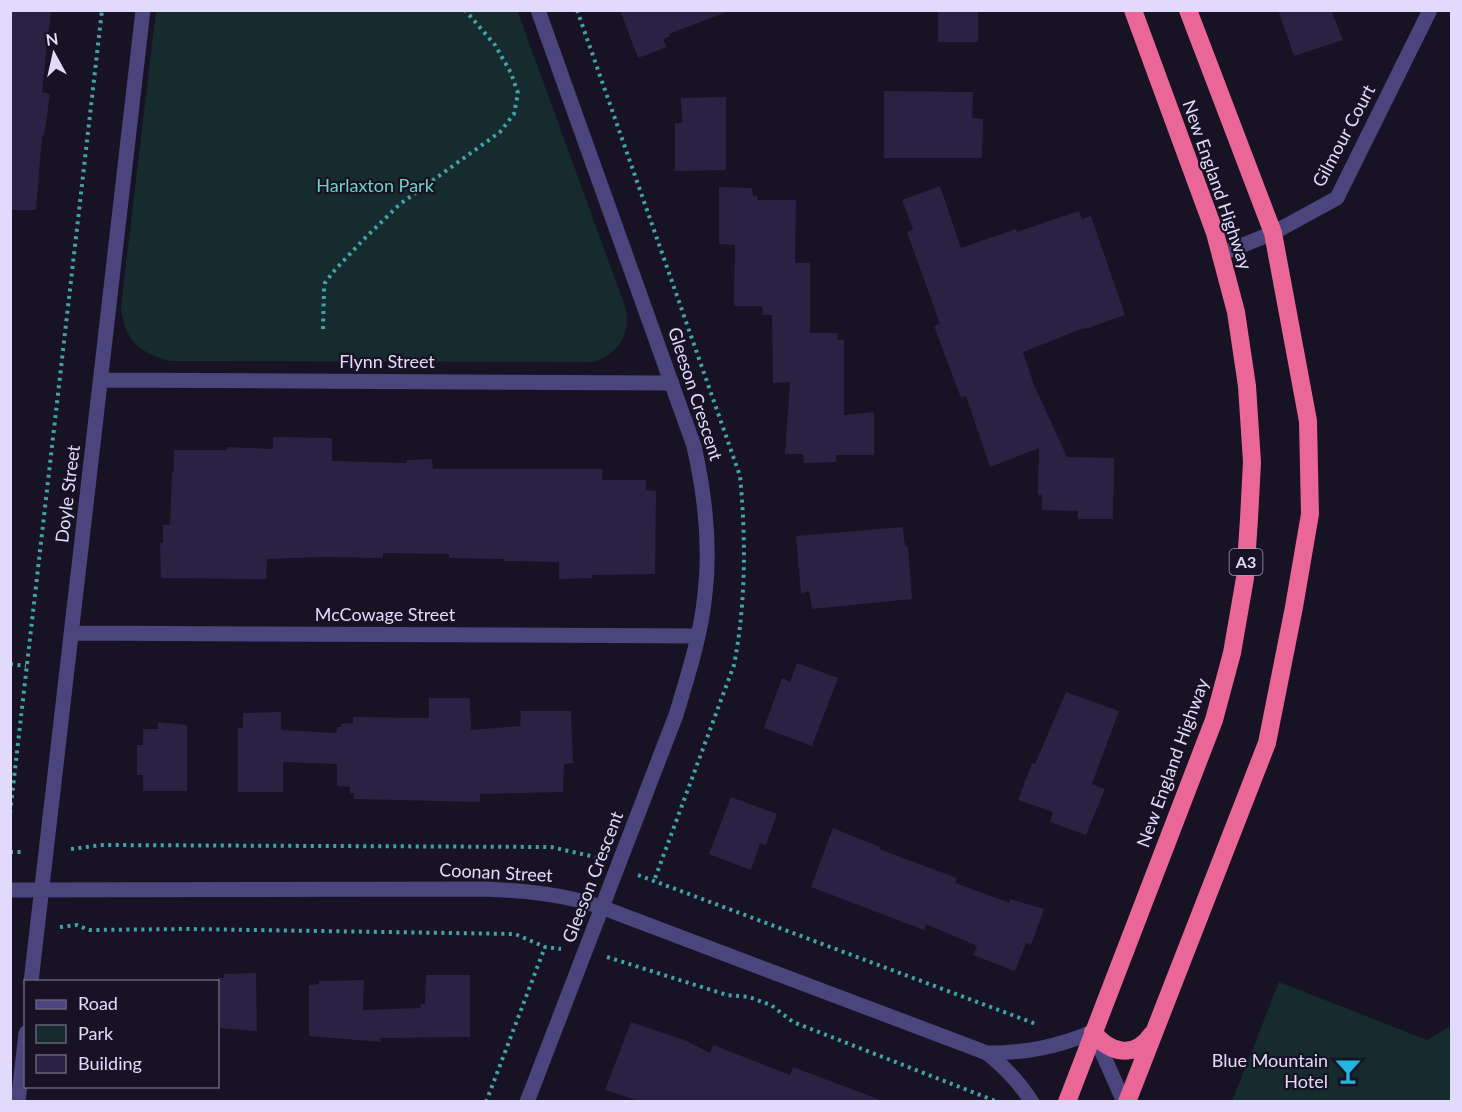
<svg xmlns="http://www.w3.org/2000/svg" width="1462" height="1112" font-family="Lato,sans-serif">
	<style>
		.green { fill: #162b2d }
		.building { fill: #2b2142 }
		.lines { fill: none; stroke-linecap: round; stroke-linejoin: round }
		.path { stroke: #40a3a8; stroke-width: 4; stroke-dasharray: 3 4.5; stroke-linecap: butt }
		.minor { stroke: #4c447d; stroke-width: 15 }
		.highway { stroke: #e96696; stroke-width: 18 }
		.labels { text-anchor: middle; stroke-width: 4.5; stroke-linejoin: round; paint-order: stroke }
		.shield { fill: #171224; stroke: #a49eba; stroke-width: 1.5 }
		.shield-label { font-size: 16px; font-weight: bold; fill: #e1dafa }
		.street-label { font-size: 18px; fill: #e1dafa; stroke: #171224 }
		.park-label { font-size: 18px; fill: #70d0c3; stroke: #171224 }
		.poi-label { font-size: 18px; fill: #e1dafa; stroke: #171224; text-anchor: end }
	</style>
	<rect width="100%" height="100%" fill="#171224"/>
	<!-- green -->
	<path class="green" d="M 517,10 L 626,309 C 630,336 619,353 594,362 L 171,361 C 140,354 123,339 121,306 L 156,11 Z
		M 1279,982 L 1427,1040 L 1451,1026 L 1451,1101 L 1232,1101 Z"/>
	<!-- building -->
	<path class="building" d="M 10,10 L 51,10 L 42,92 L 50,94 L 44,136 L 42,136 L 36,210 L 10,210 Z
		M 620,10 L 724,10 L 724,13 L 669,34 L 671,36 L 663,39 L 667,47 L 638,58 Z
		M 938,10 L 978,10 L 978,42 L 938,42 Z
		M 1278,10 L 1331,10 L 1343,40 L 1294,56 Z
		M 884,91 L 973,92 L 972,118 L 983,119 L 982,158 L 884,158 Z
		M 726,97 L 726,170 L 675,171 L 675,123 L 682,123 L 681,98 Z
		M 940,186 L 961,248 L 1016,229 L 1017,232 L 1079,211 L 1082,219 L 1091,216 L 1125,315 L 1085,329 L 1084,328 L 1023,352 L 1034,385 L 1067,457 L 1114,458 L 1113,519 L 1078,519 L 1078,511 L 1042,510 L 1042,495 L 1038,495 L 1039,448 L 990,467 L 966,396 L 961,398 L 934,326 L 940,324 L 907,232 L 913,229 L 902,200 Z
		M 719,187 L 752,188 L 753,196 L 757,196 L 758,200 L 796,200 L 795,263 L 810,263 L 810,333 L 837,333 L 838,340 L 844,340 L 844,415 L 874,412 L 874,455 L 836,455 L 836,462 L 804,463 L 803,454 L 785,454 L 790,382 L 773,383 L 772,315 L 763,315 L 762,306 L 734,306 L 735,245 L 719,244 Z
		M 273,437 L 332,438 L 332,461 L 407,463 L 407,460 L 432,459 L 433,469 L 602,469 L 602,480 L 646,480 L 646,490 L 656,491 L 655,574 L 592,575 L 593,578 L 559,579 L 559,562 L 504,561 L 504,559 L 449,558 L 449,554 L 383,553 L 383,558 L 322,557 L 267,559 L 266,579 L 161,578 L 160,543 L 163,543 L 163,525 L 170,525 L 172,472 L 174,472 L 174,450 L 227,450 L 227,447 L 273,449 Z
		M 903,527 L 905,546 L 908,547 L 912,599 L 812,609 L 809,591 L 801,594 L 796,536 Z
		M 797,663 L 838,678 L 812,746 L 764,728 L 782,678 L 790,682 Z
		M 1066,692 L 1119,711 L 1092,784 L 1105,789 L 1086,835 L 1050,822 L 1053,812 L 1018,800 L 1032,763 L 1035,764 Z
		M 429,698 L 470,698 L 471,730 L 520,726 L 521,711 L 571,711 L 573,763 L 564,764 L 563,792 L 480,794 L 480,802 L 354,799 L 354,793 L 350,793 L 350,787 L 337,786 L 337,764 L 283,762 L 283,792 L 238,792 L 238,728 L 243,728 L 243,713 L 281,712 L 281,730 L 336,733 L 337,727 L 342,727 L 341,724 L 353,723 L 353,717 L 429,718 Z
		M 158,722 L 187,725 L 187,791 L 143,791 L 143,775 L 137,775 L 137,745 L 143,745 L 143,729 L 158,729 Z
		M 731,797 L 777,814 L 766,845 L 760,843 L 751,870 L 709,854 Z
		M 833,828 L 880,847 L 879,849 L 957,878 L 955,883 L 1010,903 L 1010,899 L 1044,909 L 1031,945 L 1026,943 L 1015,971 L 973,955 L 977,946 L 926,924 L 924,930 L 811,887 Z
		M 256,973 L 257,1031 L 218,1028 L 218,978 L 224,978 L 224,974 Z
		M 426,975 L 470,975 L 470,1037 L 380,1038 L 381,1042 L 309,1036 L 309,985 L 319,984 L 319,981 L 364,980 L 363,1010 L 421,1008 L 420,1004 L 425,1004 Z
		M 631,1022 L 687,1041 L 710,1053 L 713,1045 L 790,1075 L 793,1067 L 878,1099 L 877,1101 L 639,1101 L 605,1090 Z"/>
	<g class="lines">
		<!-- path -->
		<path class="path" d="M 577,10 L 740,476 C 746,539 746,603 734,665 L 654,881
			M 323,329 L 324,290 L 325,283 L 333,272 L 364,239 L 400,204 L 500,132 L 514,114 L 518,93 L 511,73 L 495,45 L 465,10
			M 10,664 L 26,666
			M 10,813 L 102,10
			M 71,849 L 102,845 L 551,847 L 595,857
			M 10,852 L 21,852
			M 638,875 L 1036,1024
			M 60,927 L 77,925 L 89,930 L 188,929 L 515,934 L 545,947 L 561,949
			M 607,957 L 727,995 L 749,997 L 771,1005 L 793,1022 L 998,1102
			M 486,1102 L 545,947"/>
		<!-- minor -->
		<path class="minor" d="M 1221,254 L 1273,233 L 1337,198 L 1430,10
			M 101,380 L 672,383
			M 71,633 L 698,636
			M 10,890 L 486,889 C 526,891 563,894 601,907 L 987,1053 C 1005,1067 1019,1082 1032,1102
			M 31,982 L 143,10
			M 987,1053 C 1027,1053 1056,1047 1093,1032 L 1124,1102
			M 18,1102 L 26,1033
			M 527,1102 L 676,715 C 688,675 701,635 705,594 C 711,544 705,495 694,446 L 538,10"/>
		<!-- highway -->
		<path class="highway" d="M 1093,1032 C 1110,1054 1135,1059 1152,1034
			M 1067,1102 L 1214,720 L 1232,653 L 1245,578 L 1249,519 L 1252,462 L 1247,386 L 1236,312 L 1215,233 L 1133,10
			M 1127,1102 L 1267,743 L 1294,607 L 1310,514 L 1308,421 L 1273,233 L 1188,10"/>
	</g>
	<!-- icons -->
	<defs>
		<symbol id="bar-bare" viewBox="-9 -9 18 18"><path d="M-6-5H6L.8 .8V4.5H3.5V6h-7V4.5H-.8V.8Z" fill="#21b7e0" stroke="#171224" stroke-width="2.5" paint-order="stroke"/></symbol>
	</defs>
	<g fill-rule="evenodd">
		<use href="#bar-bare" x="1329" y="1052" width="38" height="38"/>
	</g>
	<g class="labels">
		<!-- shield labels -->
		<rect class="shield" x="1229.5" y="549" width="33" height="26" rx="4.5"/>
		<g class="shield-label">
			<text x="1246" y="568">A3</text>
		</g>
		<!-- street labels -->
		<g class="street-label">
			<text transform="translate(1344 136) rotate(-62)" y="6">Gilmour Court</text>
			<text transform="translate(1217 185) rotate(71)" y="6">New England Highway</text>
			<text x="387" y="368">Flynn Street</text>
			<text transform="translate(695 394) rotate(72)" y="6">Gleeson Crescent</text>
			<text transform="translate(68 494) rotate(-83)" y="6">Doyle Street</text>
			<text x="385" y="621">McCowage Street</text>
			<text transform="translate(1173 763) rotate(-70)" y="6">New England Highway</text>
			<text transform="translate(496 873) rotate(3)" y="6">Coonan Street</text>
			<text transform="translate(593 877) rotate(-69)" y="6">Gleeson Crescent</text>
		</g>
		<!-- park labels -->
		<g class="park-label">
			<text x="375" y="192">Harlaxton Park</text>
		</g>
		<!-- poi labels -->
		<g class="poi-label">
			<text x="1328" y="1067">Blue Mountain<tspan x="1328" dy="21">Hotel</tspan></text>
		</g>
	</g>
	<!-- border -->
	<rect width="1462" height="1112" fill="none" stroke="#e1dafa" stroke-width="24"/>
	<!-- legend -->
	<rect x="24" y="980" width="195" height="108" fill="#171224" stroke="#68627a" stroke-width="1.5"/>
	<rect x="36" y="1000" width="30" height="9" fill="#4c447d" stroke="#68627a" stroke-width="1.5"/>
	<text x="78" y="1010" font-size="18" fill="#e1dafa">Road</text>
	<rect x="36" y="1025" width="30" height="18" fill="#162b2d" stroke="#68627a" stroke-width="1.5"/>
	<text x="78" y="1040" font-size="18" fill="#e1dafa">Park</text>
	<rect x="36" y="1055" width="30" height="18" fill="#2b2142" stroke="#68627a" stroke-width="1.5"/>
	<text x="78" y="1070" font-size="18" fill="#e1dafa">Building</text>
	<!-- north arrow -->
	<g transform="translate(54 54) rotate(352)" stroke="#171224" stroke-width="4.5" paint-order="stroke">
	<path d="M0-4.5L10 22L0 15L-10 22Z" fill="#e1dafa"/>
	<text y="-9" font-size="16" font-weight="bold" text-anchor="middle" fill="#e1dafa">N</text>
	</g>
</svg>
